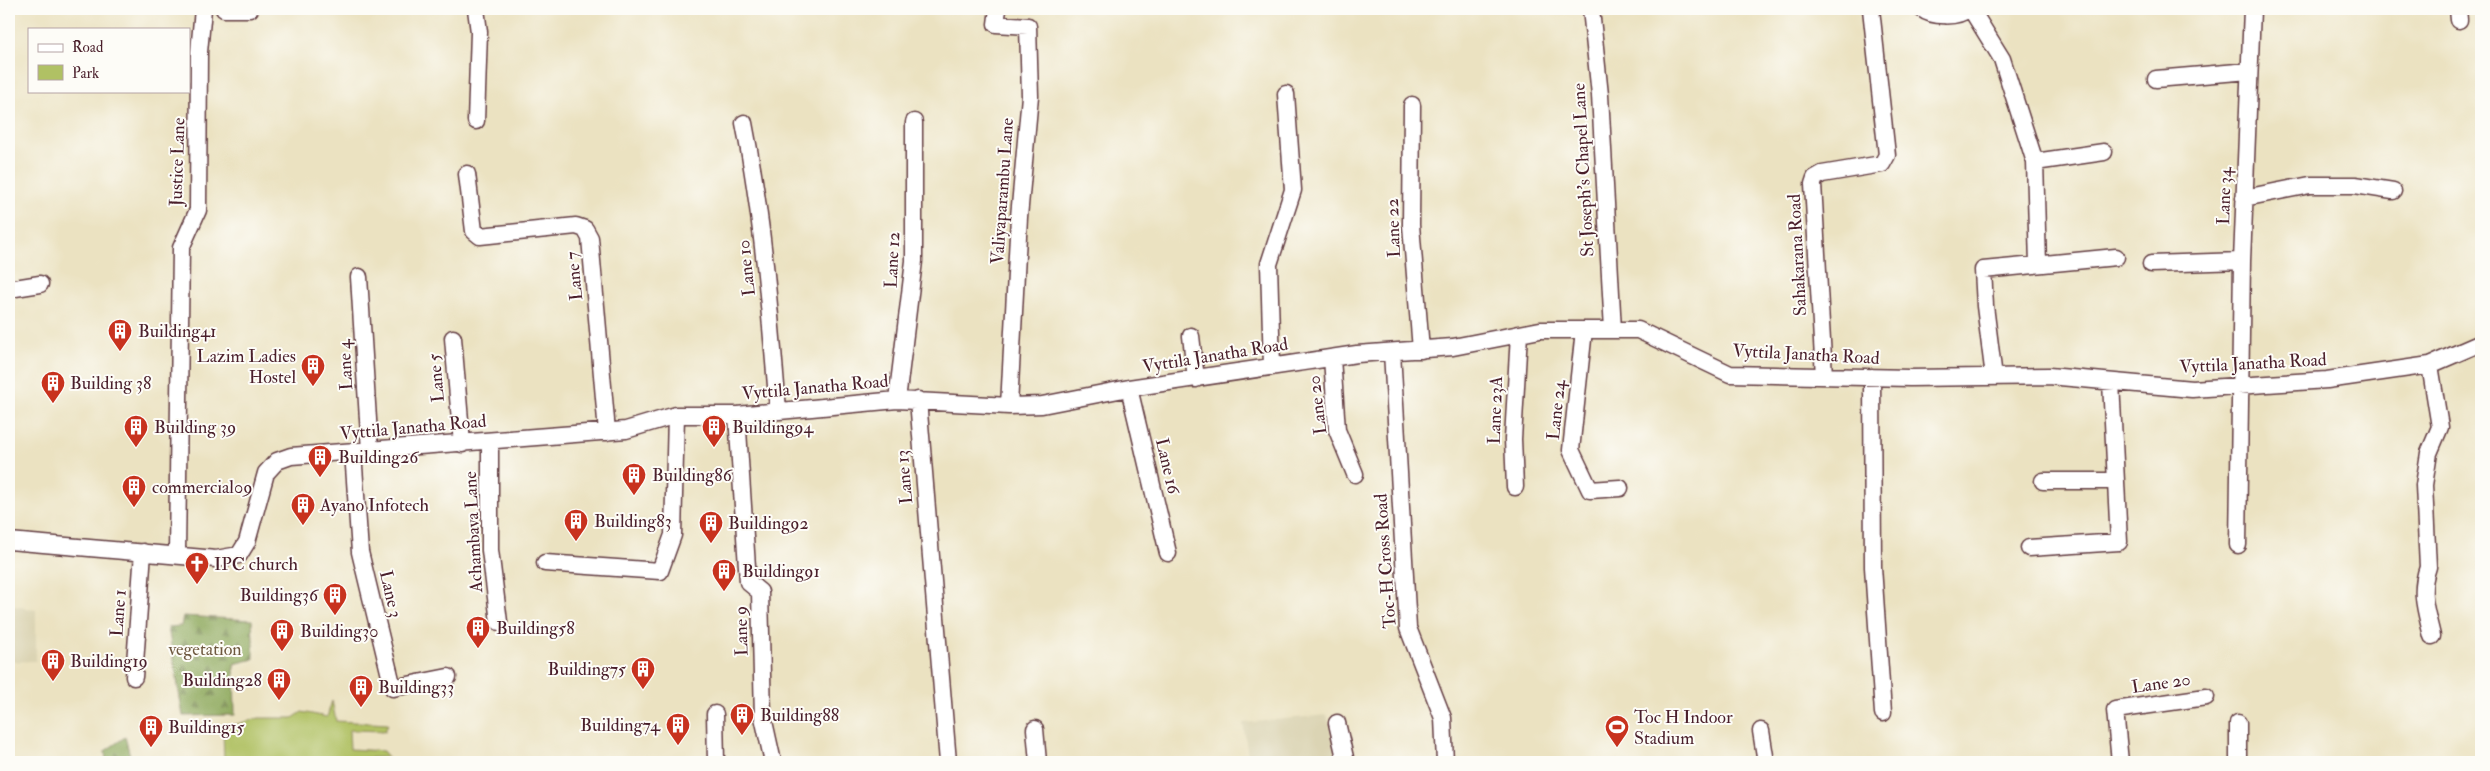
<svg xmlns="http://www.w3.org/2000/svg" width="2490" height="771" font-family="'IM FELL Double Pica',serif">
	<style>
		.built { fill: #dbd4b4 }
		.green { fill: #b0c164; stroke: #7d7048 }
		.forest { fill: url(#forest-firs); stroke: #6b6342 }
		.lines { fill: none; stroke-linecap: round; stroke-linejoin: round }
		.street-casing { stroke: #623c42; stroke-width: 19 }
		.street { stroke: #fff; stroke-width: 16 }
		.labels { text-anchor: middle; stroke-width: 4; stroke-linejoin: round; paint-order: stroke }
		.street-label { font-size: 18px; fill: #4a1f2b; stroke: #fdfcf7 }
		.poi-label { font-size: 18px; fill: #4a1f2b; stroke: #fdfcf7; text-anchor: start }
		.park-label { font-size: 18px; fill: #6e583f; stroke: #fdfcf7 }
	</style>
	<defs>
		<pattern id="forest-firs" width="22" height="20" patternUnits="userSpaceOnUse" patternTransform="scale(1.25)"><rect width="22" height="20" fill="#8ca75a"/><path d="M5 1l3.5 6h-7zM16 11l3.5 6h-7z" fill="#74874b"/></pattern>
	</defs>
	<rect width="100%" height="100%" fill="#fdfcf7"/>
	<filter id="ink" filterUnits="userSpaceOnUse"><feTurbulence type="fractalNoise" baseFrequency=".02" numOctaves="2"/><feDisplacementMap in="SourceGraphic" scale="10" xChannelSelector="R" yChannelSelector="G"/><feConvolveMatrix kernelMatrix="1 2 1 2 8 2 1 2 1" color-interpolation-filters="sRGB"/></filter>
	<filter id="wash" filterUnits="userSpaceOnUse"><feTurbulence type="fractalNoise" baseFrequency=".0096" numOctaves="4" result="noise"/><feDisplacementMap in="SourceGraphic" scale="20" xChannelSelector="R" yChannelSelector="G"/><feGaussianBlur stdDeviation="1.12" result="paint"/><feColorMatrix in="noise" values="0 0 0 0 0 0 0 0 0 0 0 0 0 0 0 0 0 1.4 0 .05"/><feComposite in="paint" operator="in"/></filter>
	<g filter="url(#wash)">
		<rect width="100%" height="100%" fill="#ebe2c1"/>
		<!-- built -->
		<path class="built" d="M 9,605 L 36,610 L 36,661 L 9,662 Z
			M 1327,715 L 1339,762 L 1249,762 L 1243,723 Z"/>
		<!-- green -->
		<path class="green" d="M 332,701 L 336,721 L 388,724 L 385,731 L 349,730 L 350,749 L 383,751 L 388,757 L 351,759 L 351,762 L 224,762 L 223,728 L 259,718 L 293,718 L 302,712 L 327,717 Z"/>
		<!-- forest -->
		<path class="forest" d="M 183,616 L 252,620 L 254,659 L 234,664 L 235,715 L 183,716 L 168,627 L 181,626 Z
			M 125,737 L 131,759 L 143,756 L 147,762 L 106,762 L 105,751 Z"/>
	</g>
	<g filter="url(#ink)">
		<g class="lines">
			<defs>
				<path id="street" d="M 224,9 L 250,9
					M 476,9 L 479,32 L 476,121
					M 998,9 L 996,24 L 1028,26 L 1030,96 L 1019,217 L 1009,406
					M 1591,9 L 1600,95 L 1613,330
					M 1922,9 C 1932,17 1958,18 1967,9
					M 1971,9 L 2002,59 L 2035,162 L 2038,264
					M 2458,9 L 2459,20
					M 2156,79 L 2249,71
					M 1412,105 L 1411,225 L 1421,350
					M 744,123 C 763,219 770,313 778,410
					M 2035,162 L 2104,152
					M 467,174 L 474,231 L 480,236 L 576,226 L 585,229 L 590,238 L 607,432
					M 2244,198 L 2310,185 L 2355,185 L 2393,191
					M 2151,264 L 2242,261
					M 359,277 L 370,451
					M 9,289 L 40,284
					M 1584,330 L 1571,450 L 1590,490 L 1620,488
					M 1191,336 L 1196,379
					M 453,338 L 462,444
					M 1392,352 L 1408,628 L 1443,718 L 1445,762
					M 1332,358 L 1337,430 L 1355,474
					M 2430,365 L 2440,427 L 2429,453 L 2424,485 L 2428,567 C 2419,593 2426,610 2432,636
					M 1272,367 L 1269,264 L 1293,190 L 1286,94
					M 1824,376 L 1813,184 L 1815,178 L 1822,174 L 1882,164 L 1887,155 L 1871,9
					M 1872,377 L 1873,567 L 1883,713
					M 1994,377 L 1985,306 L 1983,270 L 2116,257
					M 1129,388 L 1168,553
					M 897,400 L 914,261 L 914,122
					M 918,400 L 948,762
					M 737,415 L 748,582 L 760,592 L 763,717 L 773,762
					M 490,441 L 490,550 L 499,622
					M 353,452 L 360,552 L 393,688 L 448,677
					M 2043,481 L 2116,481
					M 1515,487 L 1513,439 L 1519,334
					M 9,541 L 216,559 L 239,555 L 247,542 L 266,473 L 277,461 L 291,456 L 626,430 L 676,415 L 737,415 L 897,400 L 1009,406 L 1042,405 L 1129,388 L 1357,354 L 1453,347 L 1540,330 L 1638,330 L 1730,374 L 1910,378 L 2049,376 L 2192,389 L 2327,380 L 2430,365 L 2481,343
					M 2238,545 L 2242,261 L 2252,9
					M 2029,548 L 2119,542 L 2111,382
					M 177,554 L 181,248 L 198,210 L 199,52 L 203,9
					M 545,563 L 660,571 L 673,535 L 676,415
					M 134,677 L 143,552
					M 715,714 L 716,762
					M 1337,723 L 1346,762
					M 1035,729 L 1038,762
					M 1761,731 L 1766,762
					M 2120,762 L 2115,710 L 2206,697
					M 2238,762 L 2238,723"/>
			</defs>
			<!-- street casing -->
			<use href="#street" class="street-casing"/>
			<!-- street -->
			<use href="#street" class="street"/>
		</g>
	</g>
	<!-- icons -->
	<defs>
		<symbol id="building-pin" viewBox="-11 -11 22 30"><path d="M0 17L-7.5 6A9.5 9.5 0 1 1 7.5 6Z" fill="#c8321e" stroke="#fdfcf7"/><path d="M-4-6H4V6H1V3H-1V6H-4ZM-2.5-4.3h1.7v1.8h-1.7ZM.8-4.3h1.7v1.8H.8ZM-2.5-1h1.7V.8h-1.7ZM.8-1h1.7V.8H.8Z" fill="#fff"/></symbol>
		<symbol id="church-pin" viewBox="-11 -11 22 30"><path d="M0 17L-7.5 6A9.5 9.5 0 1 1 7.5 6Z" fill="#c8321e" stroke="#fdfcf7"/><path d="M-1.2-6h2.4v3.5h3.3v2.4h-3.3V6h-2.4V-.1h-3.3v-2.4h3.3Z" fill="#fff"/></symbol>
		<symbol id="stadium-pin" viewBox="-11 -11 22 30"><path d="M0 17L-7.5 6A9.5 9.5 0 1 1 7.5 6Z" fill="#c8321e" stroke="#fdfcf7"/><path d="M0-5a6.5 5 0 1 0 0 10a6.5 5 0 1 0 0-10ZM-3.5-1.8h7v3.6h-7Z" fill="#fff"/></symbol>
	</defs>
	<g fill-rule="evenodd">
		<use href="#building-pin" x="106" y="317" width="28" height="38"/>
		<use href="#building-pin" x="299" y="352" width="28" height="38"/>
		<use href="#building-pin" x="39" y="369" width="28" height="38"/>
		<use href="#building-pin" x="122" y="413" width="28" height="38"/>
		<use href="#building-pin" x="700" y="413" width="28" height="38"/>
		<use href="#building-pin" x="306" y="443" width="28" height="38"/>
		<use href="#building-pin" x="620" y="461" width="28" height="38"/>
		<use href="#building-pin" x="120" y="473" width="28" height="38"/>
		<use href="#building-pin" x="289" y="491" width="28" height="38"/>
		<use href="#building-pin" x="562" y="507" width="28" height="38"/>
		<use href="#building-pin" x="697" y="509" width="28" height="38"/>
		<use href="#church-pin" x="183" y="550" width="28" height="38"/>
		<use href="#building-pin" x="710" y="557" width="28" height="38"/>
		<use href="#building-pin" x="321" y="581" width="28" height="38"/>
		<use href="#building-pin" x="464" y="614" width="28" height="38"/>
		<use href="#building-pin" x="268" y="617" width="28" height="38"/>
		<use href="#building-pin" x="39" y="647" width="28" height="38"/>
		<use href="#building-pin" x="629" y="655" width="28" height="38"/>
		<use href="#building-pin" x="265" y="666" width="28" height="38"/>
		<use href="#building-pin" x="347" y="673" width="28" height="38"/>
		<use href="#building-pin" x="728" y="701" width="28" height="38"/>
		<use href="#building-pin" x="664" y="711" width="28" height="38"/>
		<use href="#building-pin" x="137" y="713" width="28" height="38"/>
		<use href="#stadium-pin" x="1603" y="713" width="28" height="38"/>
	</g>
	<g class="labels">
		<!-- street labels -->
		<g class="street-label">
			<text transform="translate(177 162) rotate(-88)" y="6">Justice Lane</text>
			<text transform="translate(1583 170) rotate(-93)" y="6">St Joseph's Chapel Lane</text>
			<text transform="translate(1002 191) rotate(-86)" y="6">Valiyaparambu Lane</text>
			<text transform="translate(2224 196) rotate(-88)" y="6">Lane 34</text>
			<text transform="translate(1393 228) rotate(-92)" y="6">Lane 22</text>
			<text transform="translate(1797 255) rotate(-93)" y="6">Sahakarana Road</text>
			<text transform="translate(892 260) rotate(-87)" y="6">Lane 12</text>
			<text transform="translate(746 268) rotate(-96)" y="6">Lane 10</text>
			<text transform="translate(574 276) rotate(-95)" y="6">Lane 7</text>
			<text transform="translate(1806 354) rotate(3)" y="6">Vyttila Janatha Road</text>
			<text transform="translate(1215 355) rotate(-9)" y="6">Vyttila Janatha Road</text>
			<text transform="translate(2253 363) rotate(-3)" y="6">Vyttila Janatha Road</text>
			<text transform="translate(345 365) rotate(-93)" y="6">Lane 4</text>
			<text transform="translate(436 378) rotate(-95)" y="6">Lane 5</text>
			<text transform="translate(815 387) rotate(-5)" y="6">Vyttila Janatha Road</text>
			<text transform="translate(1317 405) rotate(-97)" y="6">Lane 20</text>
			<text transform="translate(1495 410) rotate(-88)" y="6">Lane 23A</text>
			<text transform="translate(1556 410) rotate(-84)" y="6">Lane 24</text>
			<text transform="translate(413 427) rotate(-5)" y="6">Vyttila Janatha Road</text>
			<text transform="translate(1168 466) rotate(77)" y="6">Lane 16</text>
			<text transform="translate(904 477) rotate(-95)" y="6">Lane 13</text>
			<text transform="translate(473 532) rotate(-93)" y="6">Achambava Lane</text>
			<text transform="translate(1385 561) rotate(-94)" y="6">Toc-H Cross Road</text>
			<text transform="translate(391 594) rotate(77)" y="6">Lane 3</text>
			<text transform="translate(118 613) rotate(-86)" y="6">Lane 1</text>
			<text transform="translate(741 631) rotate(-91)" y="6">Lane 9</text>
			<text transform="translate(2161 683) rotate(-8)" y="6">Lane 20</text>
		</g>
		<!-- poi labels -->
		<g class="poi-label">
			<text x="138" y="337">Building41</text>
			<text x="296" y="362" text-anchor="end">Lazim Ladies<tspan x="296" dy="21">Hostel</tspan></text>
			<text x="70" y="389">Building 38</text>
			<text x="154" y="433">Building 39</text>
			<text x="732" y="433">Building94</text>
			<text x="338" y="463">Building26</text>
			<text x="652" y="481">Building86</text>
			<text x="152" y="493">commercial09</text>
			<text x="320" y="511">Ayano Infotech</text>
			<text x="594" y="527">Building83</text>
			<text x="728" y="529">Building92</text>
			<text x="214" y="570">IPC church</text>
			<text x="742" y="577">Building91</text>
			<text x="318" y="601" text-anchor="end">Building36</text>
			<text x="496" y="634">Building58</text>
			<text x="300" y="637">Building30</text>
			<text x="70" y="667">Building19</text>
			<text x="626" y="675" text-anchor="end">Building75</text>
			<text x="262" y="686" text-anchor="end">Building28</text>
			<text x="378" y="693">Building33</text>
			<text x="760" y="721">Building88</text>
			<text x="1634" y="723">Toc H Indoor<tspan x="1634" dy="21">Stadium</tspan></text>
			<text x="660" y="731" text-anchor="end">Building74</text>
			<text x="168" y="733">Building15</text>
		</g>
		<!-- park labels -->
		<g class="park-label">
			<text x="205" y="655">vegetation</text>
		</g>
	</g>
	<!-- margin -->
	<rect width="2490" height="771" fill="none" stroke="#fdfcf7" stroke-width="30"/>
	<!-- legend -->
	<rect x="28" y="28" width="162" height="65" fill="#fdfcf7" stroke="#b5a4a5"/>
	<rect x="38" y="44" width="25" height="8" fill="#ffffff" stroke="#b5a4a5"/>
	<text x="72" y="52" font-size="15" fill="#4a1f2b">Road</text>
	<rect x="38" y="65" width="25" height="15" fill="#b0c164" stroke="#b5a4a5"/>
	<text x="72" y="78" font-size="15" fill="#4a1f2b">Park</text>
</svg>
